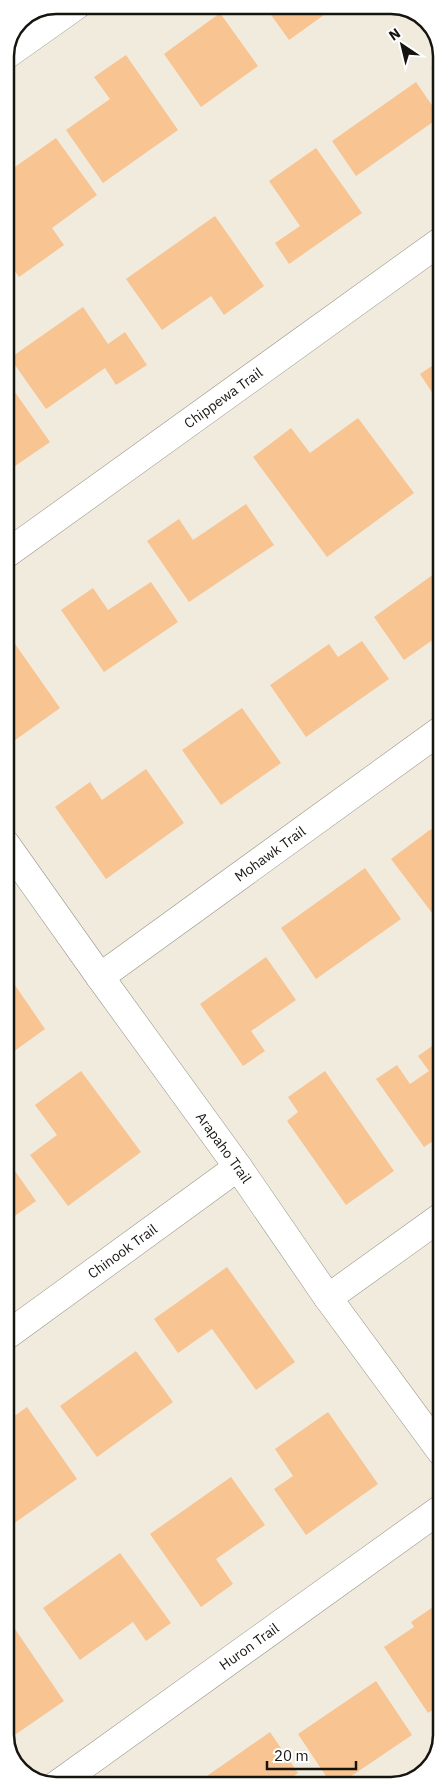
<svg xmlns="http://www.w3.org/2000/svg" width="447" height="1791" font-family="'IBM Plex Sans',sans-serif">
	<style>
		.building { fill: #f7c492 }
		.lines { fill: none; stroke-linecap: round; stroke-linejoin: round }
		.minor-casing { stroke: #989286; stroke-width: 29 }
		.minor { stroke: #fff; stroke-width: 28 }
		.labels { text-anchor: middle; stroke-width: 4.5; stroke-linejoin: round; paint-order: stroke }
		.street-label { font-size: 14px; fill: #171410; stroke: #fff }
		.rim { fill: none; stroke: #171410; stroke-width: 2.5 }
	</style>
	<rect width="100%" height="100%" fill="#f1ebde"/>
	<!-- building -->
	<path class="building" d="M 264,5 L 338,5 L 289,40 Z
		M 220,13 L 258,66 L 201,107 L 164,54 Z
		M 126,55 L 178,130 L 103,183 L 66,130 L 110,99 L 94,77 Z
		M 441,62 L 441,84 L 431,68 Z
		M 416,82 L 440,117 L 356,176 L 332,141 Z
		M 56,138 L 97,195 L 52,228 L 64,245 L 19,277 L 5,258 L 5,174 Z
		M 316,148 L 362,213 L 289,264 L 275,243 L 300,226 L 269,181 Z
		M 215,216 L 264,286 L 224,315 L 211,296 L 162,330 L 126,279 Z
		M 83,307 L 108,344 L 125,332 L 147,365 L 116,385 L 105,368 L 46,409 L 10,358 Z
		M 441,360 L 441,406 L 420,374 Z
		M 5,378 L 50,442 L 15,466 L 5,453 Z
		M 358,418 L 414,493 L 327,557 L 253,457 L 291,428 L 310,453 Z
		M 246,504 L 274,545 L 189,602 L 147,541 L 179,519 L 193,540 Z
		M 441,569 L 441,634 L 404,660 L 374,617 Z
		M 151,582 L 178,622 L 104,672 L 61,610 L 93,588 L 108,610 Z
		M 13,641 L 60,708 L 11,743 L 5,735 L 5,646 Z
		M 362,641 L 389,679 L 306,737 L 270,685 L 329,644 L 338,657 Z
		M 242,708 L 281,763 L 221,805 L 182,750 Z
		M 146,769 L 184,823 L 106,879 L 55,807 L 90,782 L 102,800 Z
		M 431,829 L 442,842 L 442,926 L 391,859 Z
		M 365,868 L 401,919 L 316,979 L 281,928 Z
		M 266,957 L 296,1000 L 251,1031 L 265,1051 L 243,1066 L 200,1004 Z
		M 6,972 L 45,1029 L 6,1057 Z
		M 442,1039 L 442,1135 L 424,1147 L 376,1079 L 397,1065 L 410,1084 L 429,1071 L 418,1056 Z
		M 81,1071 L 141,1152 L 68,1206 L 30,1155 L 57,1135 L 35,1105 Z
		M 325,1071 L 394,1171 L 346,1205 L 287,1121 L 298,1112 L 288,1097 Z
		M 6,1158 L 36,1201 L 6,1222 Z
		M 227,1267 L 295,1362 L 256,1390 L 212,1329 L 178,1353 L 154,1319 Z
		M 136,1351 L 173,1402 L 97,1457 L 60,1406 Z
		M 27,1407 L 77,1479 L 6,1529 L 6,1422 Z
		M 328,1412 L 378,1484 L 306,1535 L 274,1489 L 293,1476 L 275,1449 Z
		M 231,1477 L 265,1525 L 216,1559 L 233,1584 L 201,1607 L 150,1534 Z
		M 120,1553 L 171,1623 L 146,1641 L 133,1622 L 80,1660 L 43,1608 Z
		M 442,1601 L 442,1704 L 428,1713 L 384,1647 L 414,1627 L 411,1622 Z
		M 15,1629 L 64,1701 L 6,1741 L 6,1635 Z
		M 376,1681 L 412,1735 L 338,1785 L 332,1785 L 298,1734 Z
		M 270,1732 L 298,1773 L 281,1785 L 194,1785 Z"/>
	<g class="lines">
		<defs>
			<g id="minor">
				<path d="M 5,56 L 77,5"/>
				<path id="s1" d="M 5,555 L 441,241"/>
				<path id="s2" d="M 5,843 L 100,977 L 238,1167 L 328,1298 L 442,1453"/>
				<path id="s3" d="M 100,977 L 441,730"/>
				<path d="M 328,1298 L 442,1216"/>
				<path id="s4" d="M 6,1336 L 238,1167"/>
				<path id="s5" d="M 55,1786 L 442,1508"/>
			</g>
		</defs>
		<!-- minor casing -->
		<use href="#minor" class="minor-casing"/>
		<!-- minor -->
		<use href="#minor" class="minor"/>
	</g>
	<g class="labels">
		<!-- street labels -->
		<g class="street-label">
			<text dy="5" stroke="none"><textPath href="#s1" startOffset="269">Chippewa Trail</textPath></text>
			<text dy="5" stroke="none"><textPath href="#s3" startOffset="210">Mohawk Trail</textPath></text>
			<text dy="5" stroke="none"><textPath href="#s2" startOffset="375">Arapaho Trail</textPath></text>
			<text dy="5" stroke="none"><textPath href="#s4" startOffset="144">Chinook Trail</textPath></text>
			<text dy="5" stroke="none"><textPath href="#s5" startOffset="239">Huron Trail</textPath></text>
		</g>
	</g>
	<!-- crop -->
	<path d="M0 0H447V1791H0ZM56 14H391A42 42 0 0 1 433 56V1735A42 42 0 0 1 391 1777H56A42 42 0 0 1 14 1735V56A42 42 0 0 1 56 14Z" fill="#fff" fill-rule="evenodd"/>
	<path class="rim" d="M56 14H391A42 42 0 0 1 433 56V1735A42 42 0 0 1 391 1777H56A42 42 0 0 1 14 1735V56A42 42 0 0 1 56 14Z"/>
	<!-- north arrow -->
	<g transform="translate(402 45) rotate(325)" stroke="#ffffff" stroke-width="4" paint-order="stroke">
	<path d="M0-4L9 19L0 12L-9 19Z" fill="#171410"/>
	<text y="-8" font-size="14" font-weight="bold" text-anchor="middle" fill="#171410">N</text>
	</g>
	<!-- scale -->
	<path d="M267 1761v8h89v-8" fill="none" stroke="#171410" stroke-width="2.5"/>
	<text x="274" y="1761" font-size="15" fill="#171410" stroke="#ffffff" stroke-width="4" paint-order="stroke">20 m</text>
</svg>
